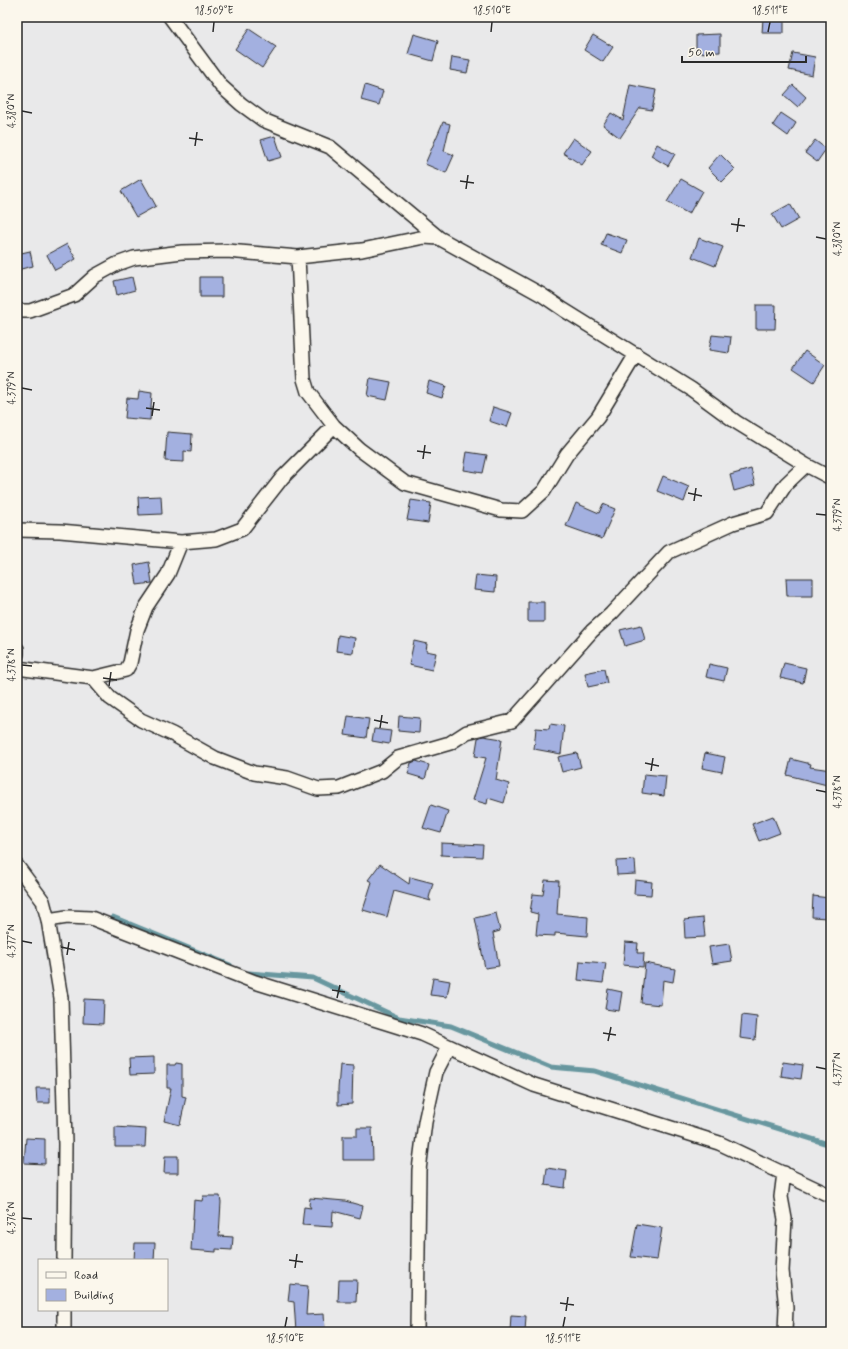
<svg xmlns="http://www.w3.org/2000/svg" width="848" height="1349" font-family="Mynerve,sans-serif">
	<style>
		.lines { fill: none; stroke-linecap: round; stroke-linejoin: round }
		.stream { stroke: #67979f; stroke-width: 5 }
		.building { fill: #a3b0e0; stroke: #2b2b2b }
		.minor-casing { stroke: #2b2b2b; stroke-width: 16 }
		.minor { stroke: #fbf7ec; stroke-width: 13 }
		.ticks { fill: none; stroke: #2b2b2b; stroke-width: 1.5 }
		.neatline { fill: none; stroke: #2b2b2b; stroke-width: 1.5 }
		.ticks-label { font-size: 10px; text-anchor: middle; fill: #2b2b2b }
	</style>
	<rect width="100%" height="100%" fill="#e9e9ea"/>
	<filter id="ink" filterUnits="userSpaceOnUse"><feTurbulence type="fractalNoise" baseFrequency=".025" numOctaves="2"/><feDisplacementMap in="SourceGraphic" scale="8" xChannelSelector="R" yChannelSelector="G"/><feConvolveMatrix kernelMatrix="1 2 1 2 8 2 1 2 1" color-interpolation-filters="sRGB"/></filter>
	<g filter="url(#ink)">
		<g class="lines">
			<!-- stream -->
			<path class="stream" d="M 113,917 L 230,965
				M 249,973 L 313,978 L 399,1018 L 451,1026 L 551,1067 L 595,1071 L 831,1145"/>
		</g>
		<!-- building -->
		<path class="building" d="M 763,18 L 784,18 L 784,33 L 762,33 Z
			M 249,29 L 276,47 L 262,68 L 235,49 Z
			M 414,34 L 438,41 L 433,61 L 408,54 Z
			M 720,34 L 720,52 L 696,53 L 696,35 Z
			M 593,35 L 613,47 L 603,62 L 584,50 Z
			M 793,53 L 815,57 L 812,75 L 789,70 Z
			M 452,57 L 470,60 L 467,73 L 450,70 Z
			M 365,85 L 383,91 L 379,105 L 361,100 Z
			M 630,85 L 656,90 L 652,110 L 640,108 L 620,138 L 603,125 L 611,113 L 623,120 Z
			M 793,85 L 806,97 L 798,107 L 784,95 Z
			M 781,113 L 796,123 L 788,136 L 773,125 Z
			M 443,122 L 450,124 L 444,151 L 454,155 L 446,173 L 425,164 Z
			M 275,136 L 282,157 L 268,161 L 261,140 Z
			M 573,138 L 592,151 L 582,165 L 563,153 Z
			M 815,140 L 826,149 L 817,162 L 805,153 Z
			M 657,144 L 675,154 L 668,166 L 651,156 Z
			M 720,154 L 735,169 L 722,182 L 708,168 Z
			M 141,179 L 156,206 L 136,217 L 121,191 Z
			M 681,179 L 702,191 L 689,214 L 667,202 Z
			M 790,204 L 799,219 L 781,229 L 772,214 Z
			M 606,233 L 627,240 L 622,253 L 601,245 Z
			M 699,238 L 723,247 L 715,266 L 692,257 Z
			M 67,244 L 76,259 L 55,270 L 47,255 Z
			M 30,251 L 33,266 L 17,270 L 17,254 Z
			M 132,277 L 135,290 L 117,295 L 114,281 Z
			M 200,277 L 222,277 L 222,297 L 200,297 Z
			M 756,305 L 776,305 L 775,329 L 756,329 Z
			M 712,335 L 731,337 L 729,353 L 709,350 Z
			M 805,351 L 825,365 L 814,382 L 793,368 Z
			M 370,378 L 391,382 L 387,400 L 367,396 Z
			M 429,381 L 446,386 L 442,398 L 426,393 Z
			M 139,391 L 152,393 L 150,420 L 125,418 L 127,398 L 138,399 Z
			M 493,407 L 512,413 L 507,427 L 489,421 Z
			M 167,432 L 192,434 L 191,452 L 184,451 L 184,462 L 165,461 Z
			M 467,452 L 487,455 L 483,473 L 464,470 Z
			M 751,469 L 755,485 L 734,491 L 730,475 Z
			M 663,476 L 689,487 L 684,502 L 657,491 Z
			M 161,496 L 162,514 L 139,515 L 138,497 Z
			M 411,500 L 431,503 L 428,523 L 407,520 Z
			M 576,503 L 599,513 L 603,504 L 615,509 L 602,539 L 566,526 Z
			M 149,562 L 152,583 L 137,585 L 134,565 Z
			M 476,575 L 496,577 L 495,592 L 474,590 Z
			M 786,578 L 813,578 L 813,596 L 787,596 Z
			M 528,602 L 544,602 L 544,622 L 528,622 Z
			M 641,625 L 645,640 L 625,646 L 620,630 Z
			M 338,635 L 355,638 L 353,653 L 336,651 Z
			M 414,641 L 427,644 L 426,651 L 436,653 L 432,670 L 409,665 Z
			M 784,663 L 806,668 L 803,683 L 780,678 Z
			M 709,664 L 727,668 L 724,681 L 706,677 Z
			M 604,669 L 607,683 L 588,687 L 585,673 Z
			M 348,716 L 369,719 L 366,738 L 345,735 Z
			M 399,716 L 420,718 L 419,733 L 398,731 Z
			M 550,724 L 564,726 L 561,754 L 534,749 L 536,728 L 549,729 Z
			M 374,729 L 391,731 L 389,744 L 372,741 Z
			M 483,736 L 502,739 L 496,780 L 509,784 L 504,803 L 488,798 L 487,804 L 473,800 L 486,758 L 475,756 L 478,738 Z
			M 577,753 L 581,767 L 562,772 L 558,757 Z
			M 705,753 L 725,757 L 722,772 L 702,768 Z
			M 791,759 L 811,764 L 810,767 L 831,770 L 831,786 L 787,775 Z
			M 416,761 L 429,765 L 425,779 L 408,774 L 411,763 Z
			M 644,774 L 666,776 L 664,796 L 642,793 Z
			M 431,805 L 448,811 L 441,833 L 423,828 Z
			M 773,816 L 780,833 L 759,841 L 752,824 Z
			M 441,843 L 483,845 L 482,857 L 441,855 Z
			M 635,860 L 636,874 L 617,875 L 616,861 Z
			M 380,864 L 409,884 L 410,877 L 433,883 L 429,898 L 431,901 L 394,891 L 387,917 L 363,910 L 372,882 L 368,880 Z
			M 545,880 L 559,881 L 557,914 L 588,917 L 587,936 L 555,933 L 555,936 L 536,935 L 538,914 L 530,912 L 533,894 L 543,895 Z
			M 635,880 L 652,882 L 651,895 L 634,894 Z
			M 813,896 L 829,898 L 827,918 L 812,917 Z
			M 496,913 L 500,931 L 493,933 L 499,966 L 485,968 L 475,918 Z
			M 703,918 L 705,937 L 685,938 L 684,920 Z
			M 625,942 L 638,943 L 637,953 L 644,953 L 643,967 L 623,965 Z
			M 729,944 L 732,961 L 712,964 L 709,947 Z
			M 580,961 L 606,963 L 603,983 L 578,980 Z
			M 645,963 L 675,969 L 673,982 L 663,980 L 661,1005 L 641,1003 Z
			M 433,978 L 450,981 L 447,997 L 430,995 Z
			M 608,989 L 622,992 L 619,1011 L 605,1009 Z
			M 84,999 L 104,1000 L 103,1024 L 83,1023 Z
			M 742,1015 L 757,1017 L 755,1040 L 740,1038 Z
			M 154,1057 L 154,1074 L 130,1075 L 129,1058 Z
			M 783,1062 L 803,1065 L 801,1079 L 781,1076 Z
			M 176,1063 L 182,1064 L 182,1096 L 186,1097 L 180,1125 L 164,1121 L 171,1088 L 167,1088 L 167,1065 L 175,1065 Z
			M 340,1064 L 353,1065 L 352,1104 L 338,1105 L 338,1089 Z
			M 36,1088 L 50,1088 L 50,1103 L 37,1103 Z
			M 115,1127 L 146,1129 L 145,1147 L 115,1147 Z
			M 357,1128 L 372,1128 L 373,1160 L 343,1160 L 343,1136 L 357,1136 Z
			M 26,1138 L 45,1139 L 45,1164 L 24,1163 Z
			M 165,1156 L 178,1156 L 178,1173 L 164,1173 Z
			M 547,1168 L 567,1171 L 565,1188 L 545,1185 Z
			M 203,1196 L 220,1196 L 221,1202 L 219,1236 L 233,1237 L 232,1250 L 216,1249 L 216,1252 L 191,1250 L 194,1200 L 202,1201 Z
			M 310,1198 L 345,1201 L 363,1206 L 360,1218 L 333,1211 L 332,1227 L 302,1225 L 304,1207 L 311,1208 L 309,1205 Z
			M 637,1224 L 662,1228 L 657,1260 L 631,1257 Z
			M 135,1243 L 155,1243 L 154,1260 L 134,1260 Z
			M 339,1280 L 357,1280 L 356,1302 L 338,1302 Z
			M 290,1284 L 308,1286 L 306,1315 L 324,1314 L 325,1330 L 296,1332 L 294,1302 L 288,1301 Z
			M 511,1315 L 526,1316 L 525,1332 L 510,1332 Z"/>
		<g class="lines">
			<defs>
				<path id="minor" d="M 170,17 L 221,86 L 241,104 L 263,120 L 330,147 L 439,238 L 542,295 L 564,310 L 691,389 L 736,422 L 806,465 L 831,478
					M 298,257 L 304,379 L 308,392 L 334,426 L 359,449 L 405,483 L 501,510 L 522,511 L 544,491 L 567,454 L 598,417 L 636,354
					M 17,311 L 30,311 L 74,295 L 95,276 L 117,264 L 134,258 L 182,252 L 227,251 L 298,257 L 362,250 L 424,237 L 439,238
					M 17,530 L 60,531 L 181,542 L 216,539 L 242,529 L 282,478 L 334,426
					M 17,649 L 17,654
					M 17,668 L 93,678 L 126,670 L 130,663 L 137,630 L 146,607 L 168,574 L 181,542
					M 93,678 L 110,698 L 141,720 L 172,734 L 215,758 L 254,773 L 287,778 L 318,789 L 339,788 L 382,771 L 398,758 L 450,743 L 467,732 L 512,721 L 592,631 L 611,614 L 669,552 L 733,523 L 767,513 L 786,484 L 806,465
					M 17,866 L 43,901 L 48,920 L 61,998 L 65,1144 L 64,1260
					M 48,920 L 67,917 L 91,918 L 255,982 L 422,1034 L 534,1085 L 719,1143 L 831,1196
					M 784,1173 L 781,1197 L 785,1219 L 782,1271 L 786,1308 L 785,1332
					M 64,1332 L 64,1310
					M 417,1332 L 419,1170 L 425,1122 L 436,1072 L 449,1047"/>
			</defs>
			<!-- minor casing -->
			<use href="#minor" class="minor-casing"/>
			<!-- minor -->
			<use href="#minor" class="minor"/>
		</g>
	</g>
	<!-- ticks -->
	<path class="ticks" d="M 213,32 L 214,22M 491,32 L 492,22M 768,32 L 770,22M 22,111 L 32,113M 189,138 L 203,140M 195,146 L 197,132M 460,181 L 474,183M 466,189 L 468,175M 731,224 L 745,226M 737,232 L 739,218M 816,237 L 826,239M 22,388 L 32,390M 146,408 L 160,410M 152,416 L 154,402M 417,451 L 431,453M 423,459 L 425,445M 688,493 L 702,496M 694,501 L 696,488M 816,514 L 826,515M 22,665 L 32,666M 103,678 L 117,680M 109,686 L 111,672M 374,720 L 388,723M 380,728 L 382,715M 645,763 L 659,766M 651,771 L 653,758M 816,790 L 826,792M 22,941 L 32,943M 61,947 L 75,950M 67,955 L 69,942M 332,990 L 345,992M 337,998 L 340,985M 603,1033 L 616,1035M 608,1041 L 611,1027M 816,1067 L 826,1069M 22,1218 L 32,1219M 289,1260 L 303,1262M 295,1268 L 297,1254M 560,1303 L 574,1305M 566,1311 L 568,1297M 285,1327 L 287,1317M 563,1327 L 565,1317"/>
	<!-- margin -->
	<rect width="848" height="1349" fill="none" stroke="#fbf7ec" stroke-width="44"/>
	<!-- legend -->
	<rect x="38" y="1259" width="130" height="52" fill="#fbf7ec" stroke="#a8a59f"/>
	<rect x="46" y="1272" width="20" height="6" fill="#fbf7ec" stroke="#a8a59f"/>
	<text x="74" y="1279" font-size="12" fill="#2b2b2b">Road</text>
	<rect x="46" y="1289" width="20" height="12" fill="#a3b0e0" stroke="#a8a59f"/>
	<text x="74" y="1299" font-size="12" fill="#2b2b2b">Building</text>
	<!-- scale -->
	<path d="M682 56v6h124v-6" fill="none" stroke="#2b2b2b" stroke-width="2"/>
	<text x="688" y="56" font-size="12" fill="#2b2b2b" stroke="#fbf7ec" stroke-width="3" paint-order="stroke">50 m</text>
	<rect x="22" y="22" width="804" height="1305" class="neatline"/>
	<g class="ticks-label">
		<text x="214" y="14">18.509°E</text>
		<text x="492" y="14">18.510°E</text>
		<text x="770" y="14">18.511°E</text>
		<text transform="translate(11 111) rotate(-90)" y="4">4.380°N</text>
		<text transform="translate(837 239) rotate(-90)" y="4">4.380°N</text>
		<text transform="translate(11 388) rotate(-90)" y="4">4.379°N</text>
		<text transform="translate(837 515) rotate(-90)" y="4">4.379°N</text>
		<text transform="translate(11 665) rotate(-90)" y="4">4.378°N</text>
		<text transform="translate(837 792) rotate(-90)" y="4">4.378°N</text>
		<text transform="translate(11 941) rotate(-90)" y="4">4.377°N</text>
		<text transform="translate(837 1069) rotate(-90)" y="4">4.377°N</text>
		<text transform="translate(11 1218) rotate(-90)" y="4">4.376°N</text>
		<text x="285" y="1342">18.510°E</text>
		<text x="563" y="1342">18.511°E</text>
	</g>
</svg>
